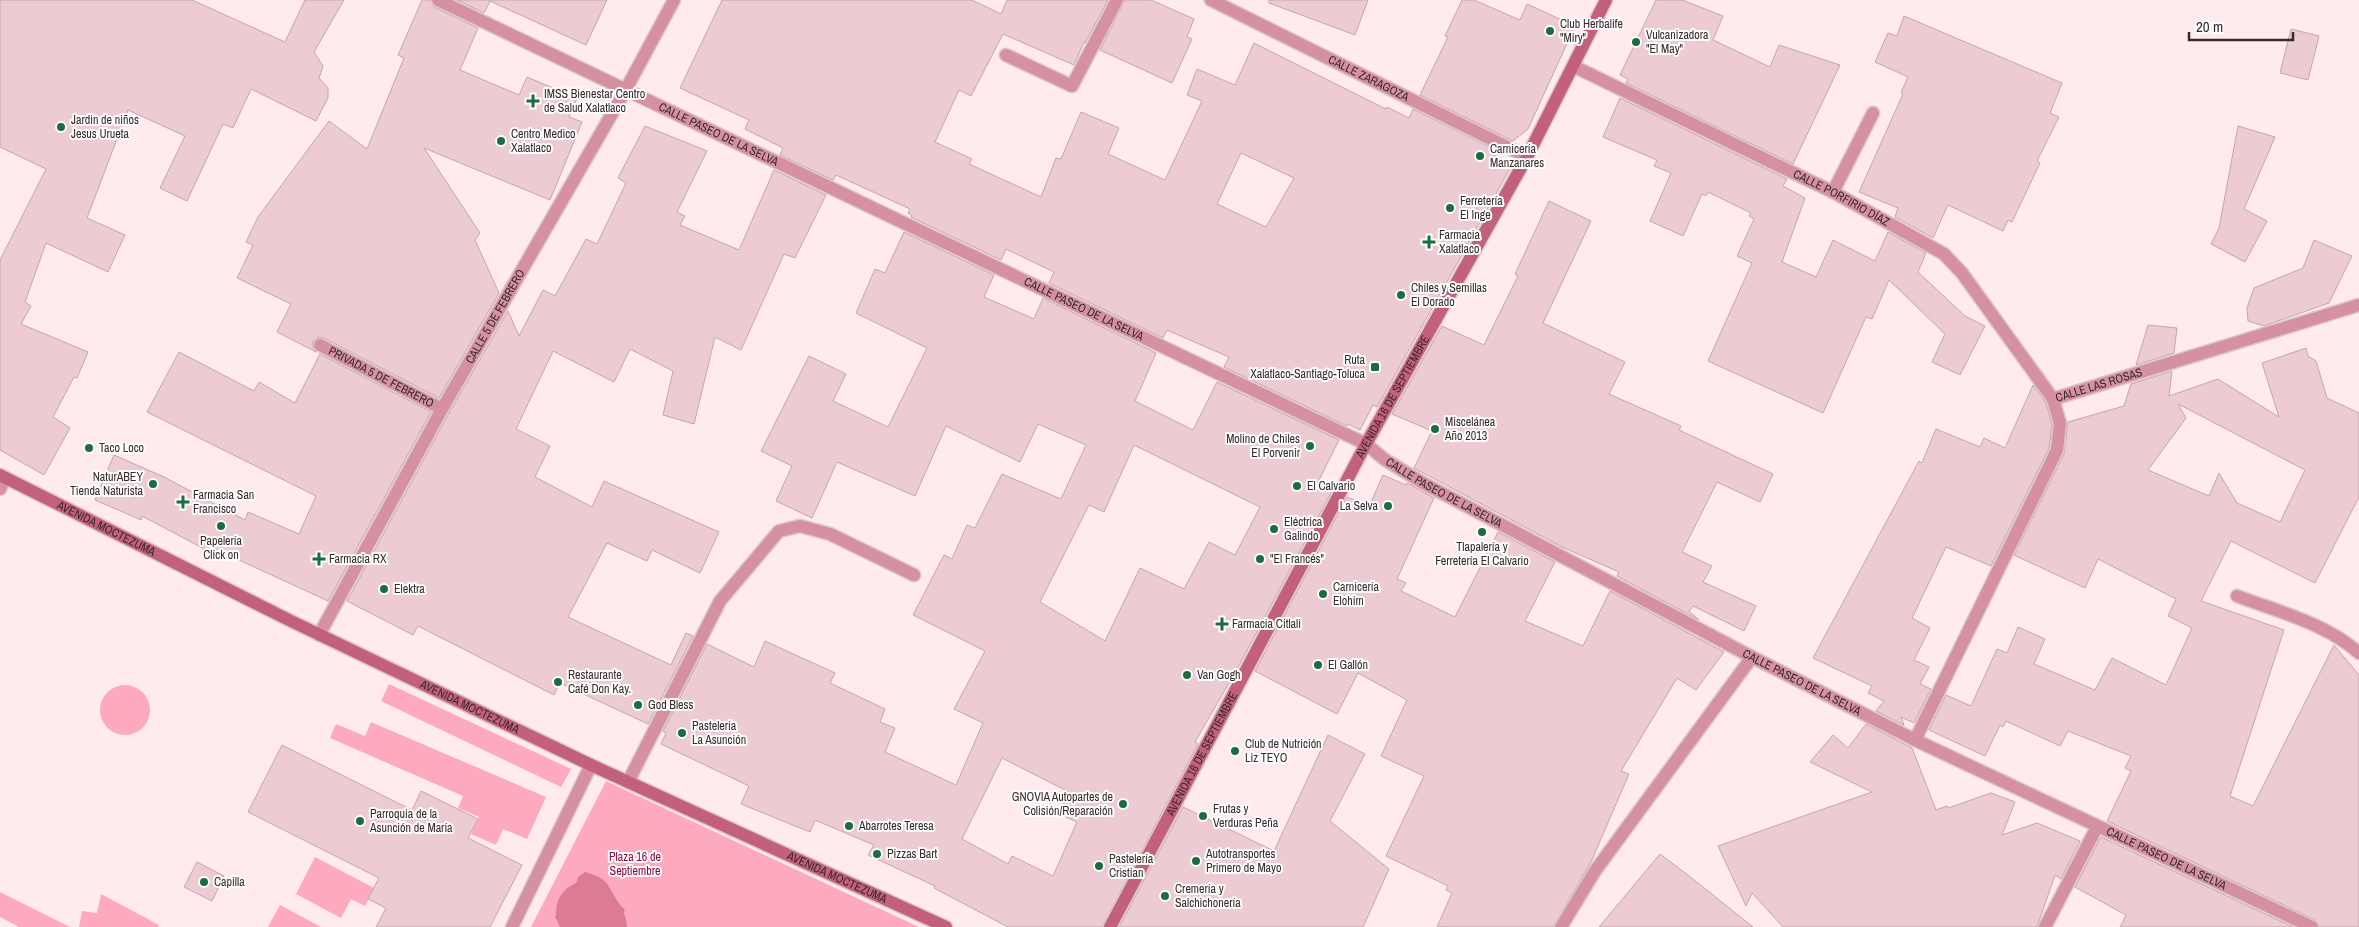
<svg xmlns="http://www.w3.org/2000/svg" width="2359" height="927" font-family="'Archivo Narrow',sans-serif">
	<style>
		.green { fill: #feaabe }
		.water { fill: #df7a95 }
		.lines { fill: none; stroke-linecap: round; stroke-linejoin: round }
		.river { stroke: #df7a95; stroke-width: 62 }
		.building { fill: #edcbd2; stroke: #c6a5ac; fill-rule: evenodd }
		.lane-casing { stroke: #dbc7cb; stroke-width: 15 }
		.street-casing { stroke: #dbc7cb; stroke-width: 15 }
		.secondary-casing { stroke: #dbc7cb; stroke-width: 15 }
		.lane { stroke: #d691a1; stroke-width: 12 }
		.street { stroke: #d691a1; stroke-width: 12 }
		.secondary { stroke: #c3607c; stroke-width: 12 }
		.poi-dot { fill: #196d3e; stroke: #fdfdfd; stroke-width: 2 }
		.labels { text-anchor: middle; stroke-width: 4; stroke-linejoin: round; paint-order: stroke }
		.poi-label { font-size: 12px; fill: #372a2c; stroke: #fdfdfd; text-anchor: start }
		.street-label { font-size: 12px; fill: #372a2c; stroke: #fdfdfd }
		.park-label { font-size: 12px; fill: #890940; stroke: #fdfdfd }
	</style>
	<rect width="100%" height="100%" fill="#ffeaee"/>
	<!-- green -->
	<path class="green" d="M 389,684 L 571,769 L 561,787 L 381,701 Z
		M100 710a25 25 0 1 1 50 0a25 25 0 1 1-50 0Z
		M 371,722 L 546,797 L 527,839 L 503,829 L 496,845 L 471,834 L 479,817 L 458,808 L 463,796 L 330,738 L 336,724 L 365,736 Z
		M 606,781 L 919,927 L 531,927 Z
		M 315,857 L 374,888 L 365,906 L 351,899 L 341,918 L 296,894 Z
		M 0,892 L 70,927 L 19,927 L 0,917 Z
		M 101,894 L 159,925 L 158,927 L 79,927 L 82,911 L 97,913 Z
		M 280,905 L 321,927 L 268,927 Z"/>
	<!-- water -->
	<path class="water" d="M 585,872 C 614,879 607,892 625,910 L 616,925 L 608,927 L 595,908 L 578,916 L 585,927 L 566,927 L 555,918 L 559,906 L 572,900 L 578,877 Z"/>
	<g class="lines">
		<!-- river -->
		<path class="river" d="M 587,912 L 596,927"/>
	</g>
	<!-- building -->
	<path class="building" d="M 0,0 L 192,0 L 285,42 L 305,0 L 344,0 L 314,52 L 323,66 L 319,78 L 328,88 L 328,98 L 316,121 L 251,89 L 233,128 L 223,124 L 187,201 L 160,188 L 185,136 L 128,110 L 87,218 L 125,235 L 108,272 L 46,243 L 25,302 L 31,306 L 21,324 L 88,352 L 77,378 L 74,377 L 53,417 L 70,428 L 44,475 L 0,450 L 0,260 L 46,169 L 0,147 Z
		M 422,0 L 430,0 L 434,7 L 478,28 L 460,70 L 519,95 L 527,77 L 577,98 L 569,117 L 582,122 L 550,200 L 424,148 L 480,233 L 475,240 L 499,293 L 439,398 L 324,338 L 319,337 L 313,341 L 312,346 L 316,352 L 277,332 L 291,304 L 237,278 L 253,245 L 246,242 L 258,217 L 329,121 L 367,149 L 404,58 L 398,55 Z
		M 457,0 L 607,0 L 586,45 L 490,1 L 484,13 Z
		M 722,0 L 972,0 L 1001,14 L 1007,0 L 1108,0 L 1085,43 L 1084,42 L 1074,65 L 1003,34 L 971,96 L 959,90 L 935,142 L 972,159 L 969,164 L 1041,197 L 1056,158 L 1061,159 L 1081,112 L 1119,128 L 1108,154 L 1165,180 L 1202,101 L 1187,95 L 1197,69 L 1235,85 L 1254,43 L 1386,109 L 1387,107 L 1409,118 L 1413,109 L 1500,152 L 1495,156 L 1512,165 L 1377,407 L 1373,405 L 1360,430 L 1348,424 L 1347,426 L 1224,367 L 1229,357 L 1167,330 L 1163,338 L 1049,283 L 1054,272 L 1006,249 L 1001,260 L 911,217 L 912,216 L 908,213 L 910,209 L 836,175 L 833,180 L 780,155 L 783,148 L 745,129 L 749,120 L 680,88 ZM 1241,153 L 1294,178 L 1266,227 L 1217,204 Z
		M 1125,0 L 1151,0 L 1194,19 L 1187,37 L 1192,39 L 1172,83 L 1100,50 Z
		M 1269,0 L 1368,0 L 1355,35 L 1269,3 Z
		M 1462,0 L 1474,0 L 1520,20 L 1527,4 L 1575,26 L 1528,129 L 1513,141 L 1420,95 L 1448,37 L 1445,36 Z
		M 1656,0 L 1682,0 L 1723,16 L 1713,40 L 1770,67 L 1779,45 L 1840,65 L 1793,164 L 1626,83 L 1628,79 L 1620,75 Z
		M 1904,16 L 2062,83 L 2050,113 L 2059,117 L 2037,161 L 2040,163 L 2012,222 L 2008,220 L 2003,231 L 1948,205 L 1933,238 L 1895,217 L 1898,208 L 1859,192 L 1903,94 L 1901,93 L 1908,77 L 1875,62 L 1888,33 L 1897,36 Z
		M 2291,29 L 2319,36 L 2308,80 L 2280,73 Z
		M 1620,98 L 1787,179 L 1783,186 L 1805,198 L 1782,262 L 1816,277 L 1833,240 L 1875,261 L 1888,232 L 1926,253 L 1918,272 L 1965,316 L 1985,326 L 1960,375 L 1932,362 L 1945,334 L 1889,280 L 1872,319 L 1866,317 L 1823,413 L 1708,361 L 1752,263 L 1737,256 L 1754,219 L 1749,216 L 1751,213 L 1708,192 L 1706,196 L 1702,194 L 1683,236 L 1650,221 L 1671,173 L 1654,166 L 1657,160 L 1603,137 Z
		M 645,126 L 707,151 L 677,212 L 685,216 L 680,225 L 739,250 L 774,170 L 826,195 L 795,258 L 784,254 L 741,350 L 715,337 L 694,424 L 663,415 L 673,371 L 630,349 L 614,382 L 553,351 L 516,429 L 550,446 L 535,477 L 592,507 L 604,481 L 719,532 L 700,573 L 652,550 L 647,561 L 607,543 L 568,617 L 671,665 L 686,633 L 693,636 L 648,724 L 560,683 L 554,695 L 418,626 L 413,635 L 347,601 L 449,413 L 508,311 L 519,336 L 543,290 L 555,296 L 586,239 L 597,244 L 626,183 L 618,178 Z
		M 2238,126 L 2275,137 L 2244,209 L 2267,221 L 2245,262 L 2211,244 L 2219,228 Z
		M 1549,201 L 1591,221 L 1543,323 L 1625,362 L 1609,394 L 1681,426 L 1679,430 L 1773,474 L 1760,502 L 1717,482 L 1682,552 L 1712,566 L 1703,582 L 1756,606 L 1744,631 L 1693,606 L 1689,611 L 1699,620 L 1617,576 L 1619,572 L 1562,547 L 1414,468 L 1432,431 L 1392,414 L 1442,326 L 1484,345 L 1518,276 L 1515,274 Z
		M 904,232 L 994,275 L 984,297 L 1034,319 L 1043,298 L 1156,353 L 1135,401 L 1193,430 L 1217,382 L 1339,440 L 1318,482 L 1333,489 L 1237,669 L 1195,742 L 1198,744 L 1102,927 L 1008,927 L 934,888 L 935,886 L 868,855 L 874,845 L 815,820 L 810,832 L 741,804 L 749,786 L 661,744 L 666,733 L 663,731 L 707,644 L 754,667 L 765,641 L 835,673 L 830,683 L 885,709 L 880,722 L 895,728 L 885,752 L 956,785 L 983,723 L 954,709 L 985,651 L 913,615 L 944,555 L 952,559 L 967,525 L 975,528 L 1002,474 L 1061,499 L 1086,445 L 1038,424 L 1020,462 L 946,426 L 915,496 L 837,462 L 812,518 L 776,501 L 792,466 L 761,451 L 809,356 L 846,374 L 833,401 L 888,427 L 927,348 L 856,313 L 875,269 L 885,273 ZM 1134,445 L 1260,507 L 1235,555 L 1209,542 L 1184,589 L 1140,568 L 1105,641 L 1040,602 L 1089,505 L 1104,512 ZM 1002,758 L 1069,792 L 1059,814 L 1077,822 L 1053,876 L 1012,856 L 1008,864 L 962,839 Z
		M 2314,240 L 2352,256 L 2329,303 L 2264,326 L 2248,321 L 2247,308 L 2254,288 L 2303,268 Z
		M 2148,325 L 2177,328 L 2174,353 L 2136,365 Z
		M 2306,348 L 2308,356 L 2316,361 L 2327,398 L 2359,413 L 2359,497 L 2315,583 L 2231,541 L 2201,601 L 2284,630 L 2230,796 L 2253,806 L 2334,645 L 2359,675 L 2359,927 L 2320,927 L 2315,920 L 2107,821 L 2131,771 L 2125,768 L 2131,756 L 2068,731 L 2060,746 L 2006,721 L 2003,727 L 2000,725 L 1985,756 L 1929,730 L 1946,695 L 1971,706 L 1997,649 L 2007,653 L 2018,627 L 2045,639 L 2034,664 L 2095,690 L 2112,658 L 2166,685 L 2192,628 L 2168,616 L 2176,599 L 2098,559 L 2085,588 L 2014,555 L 2064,454 L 2068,422 L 2124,406 L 2131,384 L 2172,371 L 2169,396 L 2218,379 L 2279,417 L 2262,363 ZM 2178,404 L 2305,470 L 2280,522 L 2237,503 L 2219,473 L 2209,496 L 2148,470 L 2186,418 Z
		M 179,352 L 254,391 L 259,382 L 295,403 L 320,354 L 431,412 L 328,601 L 213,548 L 210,552 L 142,516 L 141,520 L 95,500 L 114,455 L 164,477 L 245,520 L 248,512 L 299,534 L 316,496 L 147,412 Z
		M 2033,385 L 2046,403 L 2052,424 L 2049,448 L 1991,566 L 1946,547 L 1912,618 L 1930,628 L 1914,660 L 1929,667 L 1920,684 L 1931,689 L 1914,723 L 1901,717 L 1904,725 L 1876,711 L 1884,701 L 1868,693 L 1872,686 L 1813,658 L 1919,461 L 1922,463 L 1936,429 L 1980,447 L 1984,438 L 2005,448 Z
		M 1383,475 L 1406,485 L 1407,483 L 1434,498 L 1397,579 L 1406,583 L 1401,591 L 1455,617 L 1498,532 L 1555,562 L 1525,621 L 1583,646 L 1610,591 L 1724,652 L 1696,690 L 1677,678 L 1621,771 L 1629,774 L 1591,862 L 1553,927 L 1437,927 L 1452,893 L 1446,890 L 1448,886 L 1386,856 L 1424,776 L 1381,756 L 1407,700 L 1358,673 L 1337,714 L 1255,671 L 1347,497 L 1369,507 Z
		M 1866,724 L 1912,748 L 1936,810 L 1947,806 L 1948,808 L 1991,793 L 2015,802 L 2002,835 L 2037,823 L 2080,841 L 2061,879 L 2055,875 L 2037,927 L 1783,927 L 1752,893 L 1746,906 L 1718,846 L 1872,792 L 1810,762 L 1833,735 L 1848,748 Z
		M 1328,735 L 1365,754 L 1330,821 L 1389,869 L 1363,927 L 1119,927 L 1183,807 L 1274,851 Z
		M 282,745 L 412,810 L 421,791 L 478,819 L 468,838 L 522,865 L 490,927 L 376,927 L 386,908 L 368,899 L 379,878 L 248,812 Z
		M 2101,837 L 2293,927 L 2120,927 L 2126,915 L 2075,887 Z
		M 1660,854 L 1693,879 L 1753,927 L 1599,927 Z
		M 197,862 L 224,876 L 212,901 L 184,887 Z"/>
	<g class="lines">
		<defs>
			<path id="lane" d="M 628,782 L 720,601 L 779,531 L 800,526 L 830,534 L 914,575"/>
			<g id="street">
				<path id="s1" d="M 438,0 L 1366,444 L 1384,459 L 1423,483 L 1752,657 L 1915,740 L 2312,927"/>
				<path id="s2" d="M 1211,0 L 1527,157"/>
				<path d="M 1006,55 L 1072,86 L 1117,0"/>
				<path id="s3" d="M 1573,66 L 1833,192 L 1944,254 L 1962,273 L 2053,399 L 2060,423 L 2057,450 L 1915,740"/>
				<path d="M 1833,192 L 1873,113"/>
				<path id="s4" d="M 320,345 L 442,409"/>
				<path id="s5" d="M 2053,399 L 2359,305"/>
				<path d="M 0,489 L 5,478"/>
				<path d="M 2237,596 C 2279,612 2325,623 2359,653"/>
				<path id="s6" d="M 319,635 L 442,409 L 625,91 L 674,0"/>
				<path d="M 512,927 L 591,765"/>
				<path d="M 1561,927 L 1595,871 L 1752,657"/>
				<path d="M 2045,927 L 2097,827"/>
			</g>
			<g id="secondary">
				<path id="s7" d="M 0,475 L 291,621 L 591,765 L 946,927"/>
				<path id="s8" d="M 1110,927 L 1366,444 L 1527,157 L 1606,0"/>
			</g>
		</defs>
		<!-- lane casing -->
		<use href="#lane" class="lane-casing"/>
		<!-- street casing -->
		<use href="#street" class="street-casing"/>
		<!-- secondary casing -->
		<use href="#secondary" class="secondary-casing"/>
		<!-- lane -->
		<use href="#lane" class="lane"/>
		<!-- street -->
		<use href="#street" class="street"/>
		<!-- secondary -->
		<use href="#secondary" class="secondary"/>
	</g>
	<!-- markers -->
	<g class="poi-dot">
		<circle cx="1550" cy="31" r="5"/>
		<circle cx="1636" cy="42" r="5"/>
		<path d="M530.5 93.5h5v5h5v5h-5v5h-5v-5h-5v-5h5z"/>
		<circle cx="61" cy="127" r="5"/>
		<circle cx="501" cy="141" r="5"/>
		<circle cx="1480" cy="156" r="5"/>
		<circle cx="1450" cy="208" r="5"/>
		<path d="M1426.5 234.5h5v5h5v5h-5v5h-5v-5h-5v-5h5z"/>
		<circle cx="1401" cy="295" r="5"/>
		<rect x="1370" y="362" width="10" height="10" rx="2.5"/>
		<circle cx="1435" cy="429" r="5"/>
		<circle cx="1310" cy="446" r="5"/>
		<circle cx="89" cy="448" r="5"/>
		<circle cx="153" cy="484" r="5"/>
		<circle cx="1297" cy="486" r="5"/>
		<path d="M180.5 494.5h5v5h5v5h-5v5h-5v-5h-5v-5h5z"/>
		<circle cx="1388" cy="506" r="5"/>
		<circle cx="221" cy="526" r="5"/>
		<circle cx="1274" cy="529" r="5"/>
		<circle cx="1482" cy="532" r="5"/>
		<path d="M316.5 551.5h5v5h5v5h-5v5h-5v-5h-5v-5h5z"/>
		<circle cx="1260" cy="559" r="5"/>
		<circle cx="384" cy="589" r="5"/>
		<circle cx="1323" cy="594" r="5"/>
		<path d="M1219.5 616.5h5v5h5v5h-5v5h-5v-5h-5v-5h5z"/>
		<circle cx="1318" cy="665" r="5"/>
		<circle cx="1187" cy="675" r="5"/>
		<circle cx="558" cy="682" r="5"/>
		<circle cx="638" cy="705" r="5"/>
		<circle cx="682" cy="733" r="5"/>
		<circle cx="1235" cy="751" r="5"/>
		<circle cx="1123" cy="804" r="5"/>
		<circle cx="1203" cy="816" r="5"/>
		<circle cx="360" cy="821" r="5"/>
		<circle cx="849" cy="826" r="5"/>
		<circle cx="877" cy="854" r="5"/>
		<circle cx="1196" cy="861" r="5"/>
		<circle cx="1099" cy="866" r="5"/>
		<circle cx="204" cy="882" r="5"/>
		<circle cx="1165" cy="896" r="5"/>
	</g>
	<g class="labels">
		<!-- poi labels -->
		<g class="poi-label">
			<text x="1560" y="28">Club Herbalife<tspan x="1560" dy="14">"Miry"</tspan></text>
			<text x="1646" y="39">Vulcanizadora<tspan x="1646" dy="14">"El May"</tspan></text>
			<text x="544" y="98">IMSS Bienestar Centro<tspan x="544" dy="14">de Salud Xalatlaco</tspan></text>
			<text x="71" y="124">Jardin de niños<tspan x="71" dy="14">Jesus Urueta</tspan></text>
			<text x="511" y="138">Centro Medico<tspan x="511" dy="14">Xalatlaco</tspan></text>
			<text x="1490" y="153">Carnicería<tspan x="1490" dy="14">Manzanares</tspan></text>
			<text x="1460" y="205">Ferretería<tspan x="1460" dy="14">El Inge</tspan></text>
			<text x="1439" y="239">Farmacia<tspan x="1439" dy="14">Xalatlaco</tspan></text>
			<text x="1411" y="292">Chiles y Semillas<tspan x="1411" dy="14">El Dorado</tspan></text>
			<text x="1365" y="364" text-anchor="end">Ruta<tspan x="1365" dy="14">Xalatlaco-Santiago-Toluca</tspan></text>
			<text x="1445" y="426">Miscelánea<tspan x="1445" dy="14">Año 2013</tspan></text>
			<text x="1300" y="443" text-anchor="end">Molino de Chiles<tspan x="1300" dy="14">El Porvenir</tspan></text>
			<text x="99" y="452">Taco Loco</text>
			<text x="143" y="481" text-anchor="end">NaturABEY<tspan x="143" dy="14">Tienda Naturista</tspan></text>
			<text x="1307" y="490">El Calvario</text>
			<text x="193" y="499">Farmacia San<tspan x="193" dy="14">Francisco</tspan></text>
			<text x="1378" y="510" text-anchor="end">La Selva</text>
			<text x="1284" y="526">Eléctrica<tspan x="1284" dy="14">Galindo</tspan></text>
			<text x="221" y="545" text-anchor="middle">Papelería<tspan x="221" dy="14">Click on</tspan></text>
			<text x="1482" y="551" text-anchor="middle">Tlapalería y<tspan x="1482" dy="14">Ferretería El Calvario</tspan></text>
			<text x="329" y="563">Farmacia RX</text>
			<text x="1270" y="563">"El Francés"</text>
			<text x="1333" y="591">Carnicería<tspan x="1333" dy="14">Elohim</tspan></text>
			<text x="394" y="593">Elektra</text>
			<text x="1232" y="628">Farmacia Citlali</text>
			<text x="1328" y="669">El Gallón</text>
			<text x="568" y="679">Restaurante<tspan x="568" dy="14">Café Don Kay.</tspan></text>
			<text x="1197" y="679">Van Gogh</text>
			<text x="648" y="709">God Bless</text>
			<text x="692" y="730">Pastelería<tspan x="692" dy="14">La Asunción</tspan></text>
			<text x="1245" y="748">Club de Nutrición<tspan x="1245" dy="14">Liz TEYO</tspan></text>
			<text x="1113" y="801" text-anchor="end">GNOVIA Autopartes de<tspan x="1113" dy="14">Colisión/Reparación</tspan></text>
			<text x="1213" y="813">Frutas y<tspan x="1213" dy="14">Verduras Peña</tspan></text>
			<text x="370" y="818">Parroquia de la<tspan x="370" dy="14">Asunción de María</tspan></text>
			<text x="859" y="830">Abarrotes Teresa</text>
			<text x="887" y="858">Pizzas Bart</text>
			<text x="1206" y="858">Autotransportes<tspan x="1206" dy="14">Primero de Mayo</tspan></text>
			<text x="1109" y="863">Pastelería<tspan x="1109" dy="14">Cristian</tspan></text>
			<text x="214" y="886">Capilla</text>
			<text x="1175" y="893">Cremería y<tspan x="1175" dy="14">Salchichonería</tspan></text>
		</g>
		<!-- street labels -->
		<g class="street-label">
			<text dy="4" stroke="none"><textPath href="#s2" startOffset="176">CALLE ZARAGOZA</textPath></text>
			<text dy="4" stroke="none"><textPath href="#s1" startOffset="311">CALLE PASEO DE LA SELVA</textPath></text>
			<text dy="4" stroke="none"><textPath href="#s3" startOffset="299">CALLE PORFIRIO DÍAZ</textPath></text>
			<text dy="4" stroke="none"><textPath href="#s1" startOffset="716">CALLE PASEO DE LA SELVA</textPath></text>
			<text dy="4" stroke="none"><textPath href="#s6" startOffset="364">CALLE 5 DE FEBRERO</textPath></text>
			<text dy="4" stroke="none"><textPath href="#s4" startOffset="69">PRIVADA 5 DE FEBRERO</textPath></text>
			<text dy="4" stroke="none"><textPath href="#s5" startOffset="48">CALLE LAS ROSAS</textPath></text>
			<text dy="4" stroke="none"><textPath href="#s8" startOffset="601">AVENIDA 16 DE SEPTIEMBRE</textPath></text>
			<text dy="4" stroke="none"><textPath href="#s1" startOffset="1121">CALLE PASEO DE LA SELVA</textPath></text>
			<text dy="4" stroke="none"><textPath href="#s7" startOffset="119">AVENIDA MOCTEZUMA</textPath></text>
			<text dy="4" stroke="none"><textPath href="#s1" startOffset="1526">CALLE PASEO DE LA SELVA</textPath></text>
			<text dy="4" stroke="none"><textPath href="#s7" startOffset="524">AVENIDA MOCTEZUMA</textPath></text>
			<text dy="4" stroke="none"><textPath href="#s8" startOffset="196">AVENIDA 16 DE SEPTIEMBRE</textPath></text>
			<text dy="4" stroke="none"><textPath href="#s1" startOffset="1931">CALLE PASEO DE LA SELVA</textPath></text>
			<text dy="4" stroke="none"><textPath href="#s7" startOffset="929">AVENIDA MOCTEZUMA</textPath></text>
		</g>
		<!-- park labels -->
		<g class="park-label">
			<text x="635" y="861">Plaza 16 de<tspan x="635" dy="14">Septiembre</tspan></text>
		</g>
	</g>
	<!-- scale -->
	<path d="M2189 32v8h104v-8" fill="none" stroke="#372a2c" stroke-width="2.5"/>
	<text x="2196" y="32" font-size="15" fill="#372a2c" stroke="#fdfdfd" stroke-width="4" paint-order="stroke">20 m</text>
</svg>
